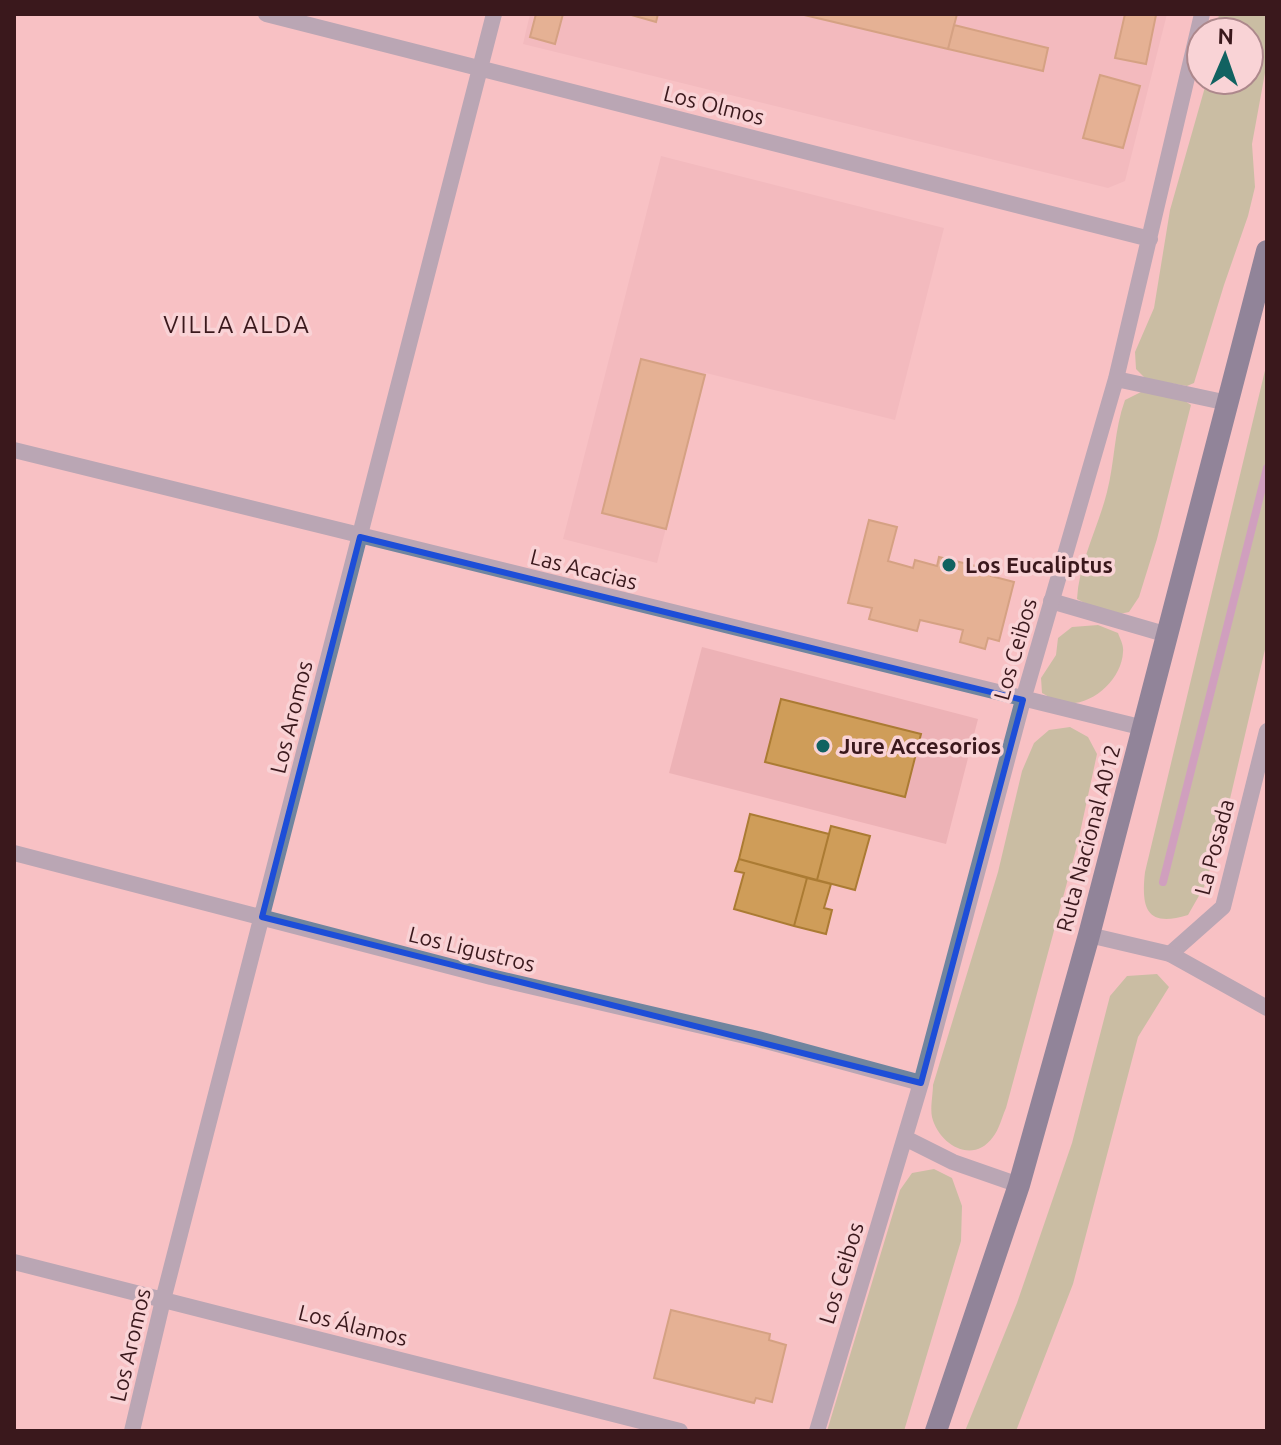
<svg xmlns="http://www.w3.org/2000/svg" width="1281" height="1445" font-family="Ubuntu,sans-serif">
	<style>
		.built { fill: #edb2b6 }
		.green { fill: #93b97b }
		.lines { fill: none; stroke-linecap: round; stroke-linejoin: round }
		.stream { stroke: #a176b6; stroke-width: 8 }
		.building { fill: #cf9d59; stroke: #ab7b33; stroke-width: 2 }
		.service { stroke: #70859f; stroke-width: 16 }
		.minor { stroke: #70859f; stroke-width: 16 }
		.tertiary { stroke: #70859f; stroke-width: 16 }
		.trunk { stroke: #143a64; stroke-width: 22 }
		.marked { fill: none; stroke: #1d4ed8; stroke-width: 6; stroke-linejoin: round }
		.poi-dot { fill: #116261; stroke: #f9d3d6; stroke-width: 3 }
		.labels { text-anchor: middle; stroke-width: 7; stroke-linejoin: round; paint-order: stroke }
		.street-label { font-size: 22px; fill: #3a181c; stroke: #f9d3d6 }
		.poi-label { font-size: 22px; font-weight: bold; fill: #3a181c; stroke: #f9d3d6; text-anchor: start }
		.neighbourhood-label { font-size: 24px; letter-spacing: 2px; fill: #3a181c; stroke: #f9d3d6 }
	</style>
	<rect width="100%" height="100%" fill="#f8c1c4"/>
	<!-- built -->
	<path class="built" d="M 530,14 L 1167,14 L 1125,181 L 1108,188 L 523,44 Z
		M 661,156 L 944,228 L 895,420 L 706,373 L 657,563 L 563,539 Z
		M 702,647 L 978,719 L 946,844 L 669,773 Z"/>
	<!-- green -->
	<path class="green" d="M 1219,14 L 1267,14 L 1267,62 L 1252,144 L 1255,187 L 1248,216 L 1224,285 L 1194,383 L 1187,386 L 1146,379 L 1136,369 L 1135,352 L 1154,308 L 1170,210 L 1207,80 L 1249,80 L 1249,32 L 1216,32 Z
		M 1267,362 L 1267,641 L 1222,833 L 1204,887 L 1188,915 C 1146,928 1141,908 1145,872 Z
		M 1141,392 L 1179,397 L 1191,405 L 1157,539 L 1139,597 L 1129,612 L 1110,616 L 1077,599 C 1079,562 1098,528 1107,492 C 1115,461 1114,430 1125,400 Z
		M 1098,625 L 1118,633 C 1120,639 1124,645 1123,652 C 1122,680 1089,710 1060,702 C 1054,701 1048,696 1042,693 L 1041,678 L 1056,655 L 1058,638 L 1072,627 Z
		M 1070,727 L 1088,737 L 1097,754 L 1078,842 L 1006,1108 C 1002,1117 999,1130 993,1137 C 973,1165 939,1145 932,1117 C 930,1108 933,1094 933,1085 L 998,872 L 1022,771 L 1034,743 L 1049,730 Z
		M 1157,974 L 1169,987 L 1138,1037 L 1073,1284 L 1016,1431 L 965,1431 L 1017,1303 L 1072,1143 L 1110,996 L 1127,976 Z
		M 934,1169 L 952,1178 L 962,1206 L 961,1241 L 904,1431 L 827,1431 L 900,1190 L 912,1173 Z"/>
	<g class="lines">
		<!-- stream -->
		<path class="stream" d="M 1163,882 L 1267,468"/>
	</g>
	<!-- building -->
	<path class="building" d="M 536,14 L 563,14 L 555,44 L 530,37 Z
		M 628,14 L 658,14 L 656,22 Z
		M 800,14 L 957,14 L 948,49 Z
		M 1125,14 L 1156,15 L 1146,64 L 1115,58 Z
		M 954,25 L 1048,48 L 1043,71 L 948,49 Z
		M 1100,75 L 1140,86 L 1123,148 L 1083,138 Z
		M 641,359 L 705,375 L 666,529 L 602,513 Z
		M 869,520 L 897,527 L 888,561 L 913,568 L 915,560 L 937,566 L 939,557 L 992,570 L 991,576 L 1014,582 L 999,641 L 988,638 L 985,649 L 960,642 L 963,630 L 920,620 L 917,631 L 869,619 L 872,608 L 848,603 Z
		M 781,699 L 921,734 L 905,797 L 765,762 Z
		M 750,814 L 829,834 L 817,880 L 739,859 Z
		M 831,826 L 870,836 L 855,890 L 817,880 Z
		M 739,859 L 807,878 L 794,926 L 734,909 L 744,873 L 735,871 Z
		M 807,878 L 831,884 L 824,908 L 832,910 L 826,934 L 794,926 Z
		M 671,1310 L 770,1334 L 769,1340 L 786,1345 L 772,1402 L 756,1398 L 754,1403 L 654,1378 Z"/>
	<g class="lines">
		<!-- service -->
		<path class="service" d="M 1051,601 L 1168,635"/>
		<!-- minor -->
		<path class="minor" d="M 266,14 L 1150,239
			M 1116,379 L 1228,403
			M 14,450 L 1144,728
			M 14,853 L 491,977 L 758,1039 L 921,1083
			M 1170,954 L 1223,907 L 1267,731
			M 905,1138 L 953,1162 L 1019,1185
			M 14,1262 L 680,1431
			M 132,1431 L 163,1300 L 494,14
			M 817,1431 L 921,1083 L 1023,700 L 1116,379 L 1202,14"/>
		<!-- tertiary -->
		<path class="tertiary" d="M 1089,935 L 1170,954 L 1267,1008"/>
		<!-- trunk -->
		<path class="trunk" d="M 936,1431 L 1019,1185 L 1089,935 L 1267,251"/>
	</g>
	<!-- marked area -->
	<path d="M0 0H1281V1445H0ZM 360,537 L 1023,700 L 921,1083 L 262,917 Z" fill="#f8c1c4" fill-opacity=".55" fill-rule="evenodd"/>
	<path class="marked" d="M 360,537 L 1023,700 L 921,1083 L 262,917 Z"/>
	<!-- markers -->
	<g class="poi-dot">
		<circle cx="949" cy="565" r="8"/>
		<circle cx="823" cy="746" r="8"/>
	</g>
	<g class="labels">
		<!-- street labels -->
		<g class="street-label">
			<text transform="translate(714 105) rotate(14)" y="8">Los Olmos</text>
			<text transform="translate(584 569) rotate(14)" y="8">Las Acacias</text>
			<text transform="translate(1015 649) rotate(-74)" y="8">Los Ceibos</text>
			<text transform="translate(291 717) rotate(-76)" y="8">Los Aromos</text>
			<text transform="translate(1088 838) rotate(-75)" y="8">Ruta Nacional A012</text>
			<text transform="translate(1214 847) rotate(-75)" y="8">La Posada</text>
			<text transform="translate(472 949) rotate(14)" y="8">Los Ligustros</text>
			<text transform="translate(841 1273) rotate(-73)" y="8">Los Ceibos</text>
			<text transform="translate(353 1325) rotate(14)" y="8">Los Álamos</text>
			<text transform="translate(130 1345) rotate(-77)" y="8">Los Aromos</text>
		</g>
		<!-- poi labels -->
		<g class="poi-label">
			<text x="965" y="573">Los Eucaliptus</text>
			<text x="839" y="754">Jure Accesorios</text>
		</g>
		<!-- neighbourhood labels -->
		<g class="neighbourhood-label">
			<text x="237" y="333">VILLA ALDA</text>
		</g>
	</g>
	<!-- border -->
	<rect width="1281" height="1445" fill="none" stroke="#3a181c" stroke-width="32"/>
	<!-- north arrow -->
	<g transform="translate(1225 56) rotate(2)"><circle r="38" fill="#f9d3d6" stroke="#ad888c" stroke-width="2"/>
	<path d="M0-6L14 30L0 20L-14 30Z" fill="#116261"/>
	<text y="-12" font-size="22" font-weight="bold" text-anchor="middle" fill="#3a181c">N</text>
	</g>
</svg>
